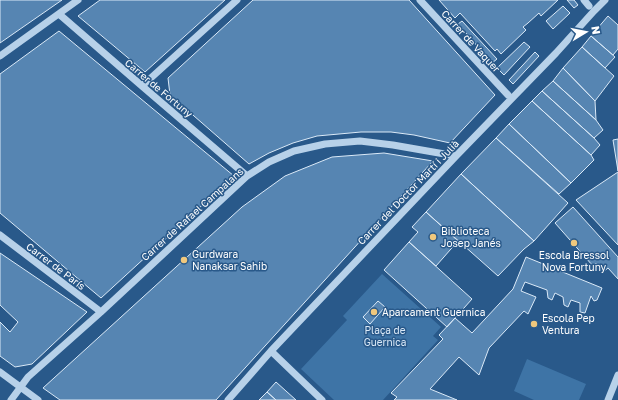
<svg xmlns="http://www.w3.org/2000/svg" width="618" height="400" font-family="'Golos Text',sans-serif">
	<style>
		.green { fill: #3e74a6 }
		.building { fill: #5685b2; stroke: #dae9f7 }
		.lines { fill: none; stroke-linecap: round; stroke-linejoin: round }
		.minor { stroke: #b7d1e9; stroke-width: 7 }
		.poi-dot { fill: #f0c87d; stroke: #29598a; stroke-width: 1.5 }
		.labels { text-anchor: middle; stroke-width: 3; stroke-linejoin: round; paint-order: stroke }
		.street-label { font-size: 10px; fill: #fff; stroke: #29598a }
		.poi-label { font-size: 10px; fill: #fff; stroke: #29598a; text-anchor: start }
		.park-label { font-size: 10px; fill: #dae9f7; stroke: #29598a }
	</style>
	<rect width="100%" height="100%" fill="#29598a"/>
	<!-- green -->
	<path class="green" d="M 382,274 L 441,327 L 433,336 L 438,340 L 383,400 L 334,400 L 301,369 L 347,320 L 343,316 Z
		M 527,359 L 586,384 L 579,400 L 534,400 L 514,391 Z"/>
	<!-- building -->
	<path class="building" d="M 0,0 L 62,0 L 0,43 Z
		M 100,0 L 225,0 L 145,72 L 78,16 Z
		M 253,0 L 409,0 L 495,95 L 450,143 L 414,135 L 391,132 L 361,132 L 317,136 L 293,143 L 269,153 L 249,164 L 170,95 L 168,78 Z
		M 439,0 L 558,0 L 541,16 L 539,13 L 528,23 L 523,27 L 526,30 L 501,54 L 497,49 L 495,51 L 460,13 L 455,18 Z
		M 567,0 L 574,0 L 578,5 L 574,8 Z
		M 563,6 L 570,13 L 553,29 L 546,21 Z
		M 608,16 L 618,25 L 618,49 L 613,55 L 591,36 Z
		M 462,21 L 497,59 L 492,63 L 458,24 Z
		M 59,31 L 234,176 L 101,298 L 0,213 L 0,74 Z
		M 591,36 L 615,57 L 605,68 L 582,47 Z
		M 524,42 L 530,47 L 504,75 L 497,68 Z
		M 582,47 L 614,76 L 595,101 L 563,68 Z
		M 535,52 L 539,56 L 513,84 L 509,80 Z
		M 563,68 L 595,101 L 596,120 L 553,81 Z
		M 553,81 L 596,120 L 603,130 L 594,138 L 542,91 Z
		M 542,91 L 594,138 L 600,145 L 591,155 L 532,101 Z
		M 532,101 L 591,155 L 594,160 L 571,183 L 509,124 Z
		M 509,124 L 571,183 L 559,194 L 496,138 Z
		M 496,138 L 568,203 L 534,241 L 461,174 Z
		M 618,139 L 618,171 L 613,140 Z
		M 384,153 L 433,161 L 216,400 L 60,400 L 43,388 L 242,207 L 285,176 L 332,157 Z
		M 618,172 L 618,245 L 576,200 Z
		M 461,174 L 534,241 L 524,249 L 498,276 L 426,212 Z
		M 573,207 L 618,257 L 618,279 L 608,268 L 603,272 L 596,263 L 593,266 L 555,223 Z
		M 426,212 L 458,241 L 436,266 L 409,242 L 418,232 L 412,227 Z
		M 409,242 L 472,299 L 447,327 L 384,270 Z
		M 0,253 L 87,312 L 32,364 L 15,367 L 0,356 L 0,322 L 10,332 L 18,322 L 0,305 Z
		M 526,257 L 602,288 L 597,300 L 594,301 L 591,296 L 585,313 L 580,312 L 580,303 L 571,300 L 568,307 L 564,305 L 563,297 L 555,293 L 552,300 L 548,298 L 547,290 L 525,282 L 521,291 L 536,297 L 528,314 L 524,311 L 489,348 L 479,375 L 459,357 L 430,389 L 457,400 L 394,400 L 397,397 L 391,393 L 443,339 L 439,335 L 455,318 L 472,333 L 513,289 Z
		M 378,301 L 385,307 L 370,324 L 363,317 Z
		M 276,382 L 296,400 L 276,400 L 267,392 Z
		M 267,392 L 276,400 L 259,400 Z"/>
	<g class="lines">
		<!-- minor -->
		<path class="minor" d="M 420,0 L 508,95
			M 584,0 L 589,6
			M 59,14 L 142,86 L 247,176
			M 0,56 L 78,0
			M 142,86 L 237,0
			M 0,235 L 101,312
			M 271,351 L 322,400
			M 0,372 L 38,400
			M 11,400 L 28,377 L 101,312 L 247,176 L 269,162 L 294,151 L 325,144 L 360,141 L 393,145 L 456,156
			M 228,400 L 271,351 L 456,156 L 556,53 L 594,11 L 605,0
			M 608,400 L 618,375"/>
	</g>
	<!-- markers -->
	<g class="poi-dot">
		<circle cx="433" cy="237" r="4"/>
		<circle cx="574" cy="243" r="4"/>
		<circle cx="184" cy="260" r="4"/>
		<circle cx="374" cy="312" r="4"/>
		<circle cx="534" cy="324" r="4"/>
	</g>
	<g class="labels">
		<!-- street labels -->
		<g class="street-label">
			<text transform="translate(471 41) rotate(47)" y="4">Carrer de Vaquer</text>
			<text transform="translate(159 88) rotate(40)" y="4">Carrer de Fortuny</text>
			<text transform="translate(408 192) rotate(-46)" y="4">Carrer del Doctor Martí i Julià</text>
			<text transform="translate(192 214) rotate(-42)" y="4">Carrer de Rafael Campalans</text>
			<text transform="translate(56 266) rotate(37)" y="4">Carrer de París</text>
		</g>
		<!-- poi labels -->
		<g class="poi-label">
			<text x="441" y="235">Biblioteca<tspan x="441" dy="12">Josep Janés</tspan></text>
			<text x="192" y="258">Gurdwara<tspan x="192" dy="12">Nanaksar Sahib</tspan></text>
			<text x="574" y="259" text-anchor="middle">Escola Bressol<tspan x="574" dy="12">Nova Fortuny</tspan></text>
			<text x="382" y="316">Aparcament Guernica</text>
			<text x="542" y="322">Escola Pep<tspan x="542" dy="12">Ventura</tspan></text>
		</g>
		<!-- park labels -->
		<g class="park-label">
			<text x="385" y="334">Plaça de<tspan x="385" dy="12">Guernica</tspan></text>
		</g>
	</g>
	<!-- north arrow -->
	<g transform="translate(586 32) rotate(80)" stroke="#29598a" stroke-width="3" paint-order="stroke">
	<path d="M0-3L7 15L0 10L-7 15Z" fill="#ffffff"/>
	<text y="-6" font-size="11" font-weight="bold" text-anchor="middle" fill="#ffffff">N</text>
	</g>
</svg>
